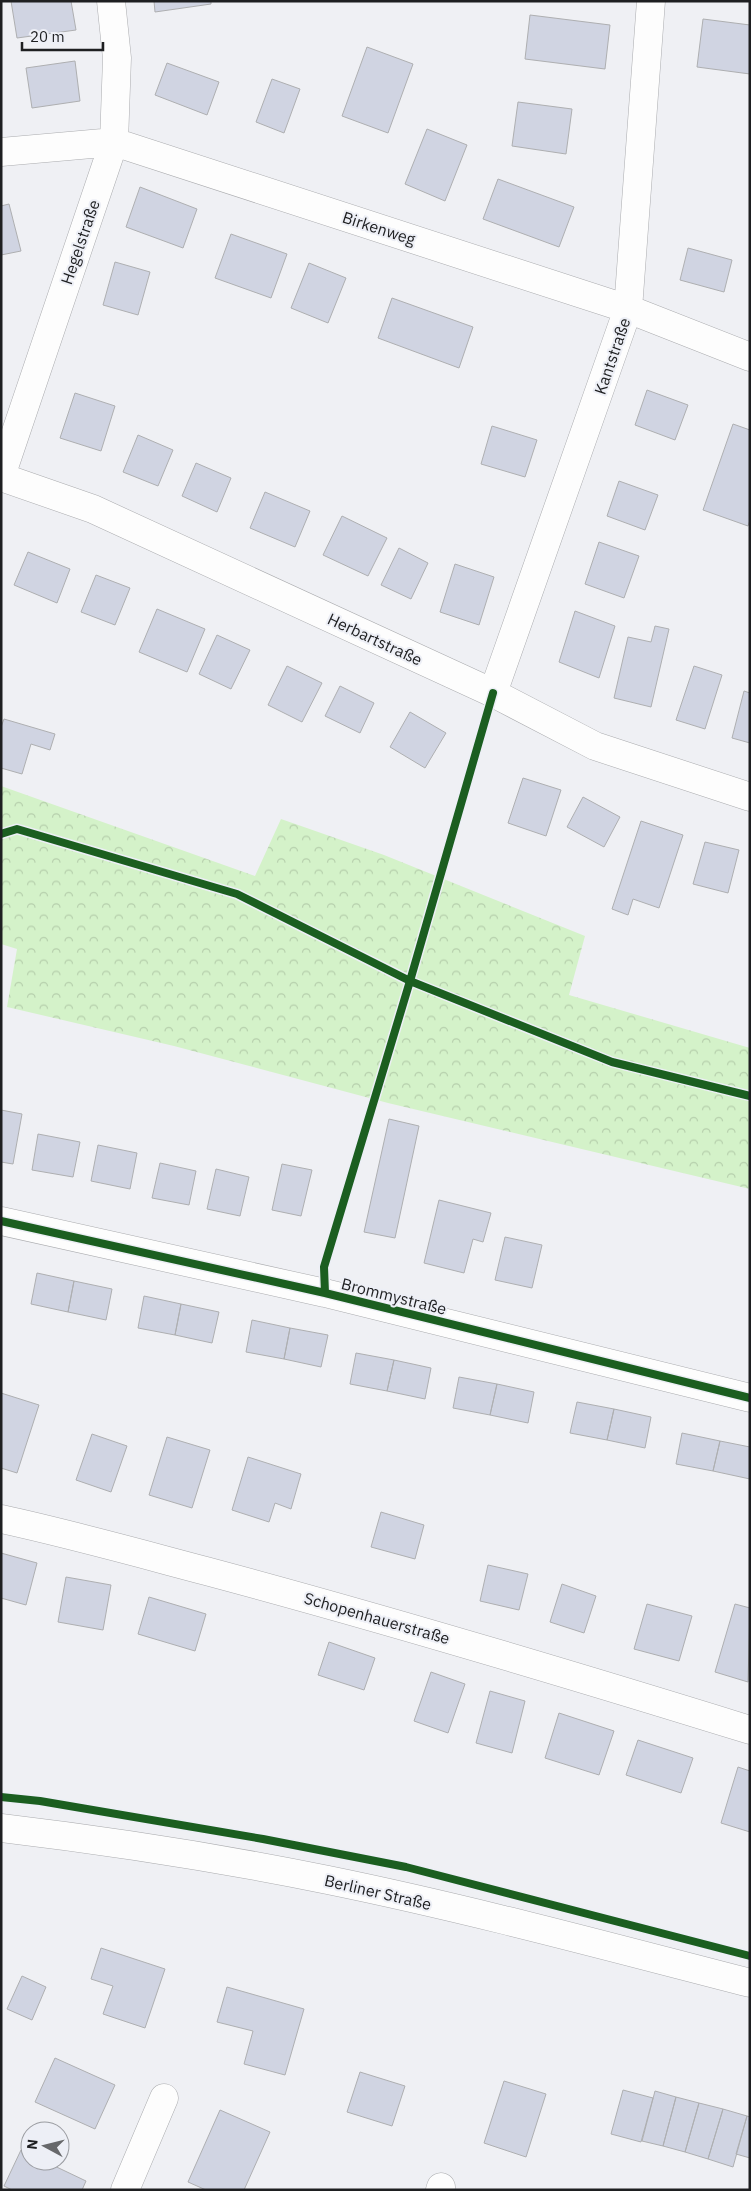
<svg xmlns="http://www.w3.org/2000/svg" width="751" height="2191" font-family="'IBM Plex Sans',sans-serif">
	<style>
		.park { fill: url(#park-crowns) }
		.building { fill: #d0d4e2; stroke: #aeafb1 }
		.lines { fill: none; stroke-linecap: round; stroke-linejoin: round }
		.minor-casing { stroke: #abacaf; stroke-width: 29 }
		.secondary-casing { stroke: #abacaf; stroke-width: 29 }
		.minor { stroke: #fdfdfd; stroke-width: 28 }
		.secondary { stroke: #fdfdfd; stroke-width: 28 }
		.cycleway-casing { stroke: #edeff6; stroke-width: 11 }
		.cycleway { stroke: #1b5e20; stroke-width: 8 }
		.labels { text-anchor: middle; stroke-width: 4; stroke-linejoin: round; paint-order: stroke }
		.street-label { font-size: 16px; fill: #1e1f21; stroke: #edeff6 }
	</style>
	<defs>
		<pattern id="park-crowns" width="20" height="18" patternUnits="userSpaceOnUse" patternTransform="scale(1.25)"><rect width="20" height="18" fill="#d4f2c9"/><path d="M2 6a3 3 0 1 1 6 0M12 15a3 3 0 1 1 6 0" fill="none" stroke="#b6cfac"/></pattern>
	</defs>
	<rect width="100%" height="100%" fill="#eff0f4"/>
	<!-- park -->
	<path class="park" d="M 1,786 L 255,876 L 281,819 L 384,855 L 585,936 L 569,995 L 750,1048 L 750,1189 L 388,1103 L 174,1046 L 7,1007 L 17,949 L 1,944 Z"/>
	<!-- building -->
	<path class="building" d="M 11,1 L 71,1 L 76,30 L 17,38 Z
		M 154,1 L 211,1 L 211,4 L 155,12 Z
		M 530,15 L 610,25 L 605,69 L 525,59 Z
		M 703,19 L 750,25 L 750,74 L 697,67 Z
		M 367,47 L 413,64 L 388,133 L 342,116 Z
		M 75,61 L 80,101 L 32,108 L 26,68 Z
		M 167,63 L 219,82 L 207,115 L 155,95 Z
		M 272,79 L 300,89 L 284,133 L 256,122 Z
		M 518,102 L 572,109 L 566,154 L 512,146 Z
		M 427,129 L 467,145 L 445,201 L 405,184 Z
		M 498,179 L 574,207 L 559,247 L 483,219 Z
		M 140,187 L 197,209 L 183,248 L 126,227 Z
		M 9,204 L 21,251 L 1,255 L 1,206 Z
		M 231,234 L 287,254 L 271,298 L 215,278 Z
		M 688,248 L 732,260 L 724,292 L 680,280 Z
		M 115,262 L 150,272 L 138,315 L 103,305 Z
		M 309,263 L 346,278 L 328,323 L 291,308 Z
		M 392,298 L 473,327 L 459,368 L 378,338 Z
		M 647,390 L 688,405 L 675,440 L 635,425 Z
		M 75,393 L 115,406 L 101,451 L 60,438 Z
		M 733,424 L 750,430 L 750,520 L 748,526 L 703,510 Z
		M 492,426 L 537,440 L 525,477 L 481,464 Z
		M 138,435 L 173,450 L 158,486 L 123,472 Z
		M 196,463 L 231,478 L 217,512 L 182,496 Z
		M 619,481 L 658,495 L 645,530 L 607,516 Z
		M 265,492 L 310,511 L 295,547 L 250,528 Z
		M 342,516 L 387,538 L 368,576 L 323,555 Z
		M 599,542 L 639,556 L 624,598 L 585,584 Z
		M 399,548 L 428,563 L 411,599 L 381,585 Z
		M 28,552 L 70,569 L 57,603 L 14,585 Z
		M 455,564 L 494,577 L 479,625 L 440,612 Z
		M 96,575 L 130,588 L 115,625 L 81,612 Z
		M 157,609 L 205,629 L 187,672 L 139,652 Z
		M 575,611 L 615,626 L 599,678 L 559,662 Z
		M 655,626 L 669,629 L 651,707 L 614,698 L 628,637 L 651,642 Z
		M 217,635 L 250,650 L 231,689 L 199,674 Z
		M 287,666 L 322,683 L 302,722 L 268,705 Z
		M 694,666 L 722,675 L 705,729 L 676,720 Z
		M 340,686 L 374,703 L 360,733 L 325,716 Z
		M 744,691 L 750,693 L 750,743 L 732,738 Z
		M 410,712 L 446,733 L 425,768 L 390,747 Z
		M 4,719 L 55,734 L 50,750 L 31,744 L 22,774 L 1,768 L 1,727 Z
		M 523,778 L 561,790 L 546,836 L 508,823 Z
		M 583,797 L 620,817 L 604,847 L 567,827 Z
		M 641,821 L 683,835 L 659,908 L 633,899 L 628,915 L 612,909 Z
		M 705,842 L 739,850 L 728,893 L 693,884 Z
		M 1,1110 L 22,1114 L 13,1164 L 1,1162 Z
		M 389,1119 L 419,1126 L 395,1238 L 364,1232 Z
		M 38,1134 L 80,1142 L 73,1177 L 32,1170 Z
		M 98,1145 L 137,1153 L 130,1189 L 91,1181 Z
		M 160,1163 L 196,1171 L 189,1205 L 152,1198 Z
		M 282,1164 L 312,1170 L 301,1216 L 272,1210 Z
		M 216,1169 L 249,1177 L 240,1216 L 207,1209 Z
		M 439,1200 L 491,1213 L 483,1242 L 473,1239 L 464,1273 L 424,1263 Z
		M 505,1237 L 542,1245 L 532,1288 L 495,1280 Z
		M 37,1273 L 74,1281 L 68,1312 L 31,1304 Z
		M 74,1281 L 112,1289 L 106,1320 L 68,1312 Z
		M 144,1296 L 181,1304 L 175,1335 L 138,1328 Z
		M 181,1304 L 219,1312 L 212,1343 L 175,1335 Z
		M 252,1320 L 290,1328 L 284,1359 L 246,1352 Z
		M 290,1328 L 328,1335 L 321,1367 L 284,1359 Z
		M 356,1353 L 394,1360 L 387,1391 L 350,1384 Z
		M 394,1360 L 431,1368 L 425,1399 L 387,1391 Z
		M 459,1377 L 497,1384 L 490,1415 L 453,1408 Z
		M 497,1384 L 534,1392 L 528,1423 L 490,1415 Z
		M 1,1393 L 39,1405 L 17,1473 L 1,1468 Z
		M 577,1402 L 614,1409 L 607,1440 L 570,1433 Z
		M 614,1409 L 651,1417 L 645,1448 L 607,1440 Z
		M 682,1433 L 720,1441 L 713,1471 L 676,1464 Z
		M 92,1434 L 127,1446 L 111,1492 L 76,1480 Z
		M 167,1437 L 210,1450 L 192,1508 L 149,1495 Z
		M 720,1441 L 750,1447 L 750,1479 L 713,1471 Z
		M 248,1457 L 301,1474 L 291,1509 L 275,1503 L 269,1522 L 232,1510 Z
		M 381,1512 L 424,1525 L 415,1559 L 371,1547 Z
		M 1,1553 L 37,1563 L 26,1605 L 1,1598 Z
		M 488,1565 L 528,1574 L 519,1610 L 480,1601 Z
		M 66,1577 L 111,1585 L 103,1630 L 58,1622 Z
		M 562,1584 L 596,1596 L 584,1633 L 550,1622 Z
		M 149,1597 L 206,1614 L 195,1651 L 138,1634 Z
		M 647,1604 L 692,1616 L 679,1661 L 634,1649 Z
		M 735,1604 L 750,1608 L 748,1682 L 715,1672 Z
		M 329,1642 L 375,1658 L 364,1690 L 318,1675 Z
		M 431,1672 L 465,1684 L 448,1733 L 414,1721 Z
		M 490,1691 L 525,1701 L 512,1753 L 476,1743 Z
		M 559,1713 L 614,1731 L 599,1775 L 545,1758 Z
		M 638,1740 L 693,1758 L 681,1793 L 626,1775 Z
		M 738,1767 L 750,1771 L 750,1832 L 721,1823 Z
		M 101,1948 L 165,1969 L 145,2028 L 103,2014 L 113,1986 L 91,1979 Z
		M 22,1976 L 46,1987 L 32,2020 L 7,2009 Z
		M 227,1987 L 304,2009 L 285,2075 L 244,2064 L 253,2031 L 217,2022 Z
		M 55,2058 L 115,2085 L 95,2129 L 35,2102 Z
		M 360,2072 L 405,2086 L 392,2126 L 347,2112 Z
		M 504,2081 L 546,2094 L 526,2157 L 484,2143 Z
		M 623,2090 L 653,2098 L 641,2142 L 611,2134 Z
		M 655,2091 L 676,2097 L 663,2146 L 642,2141 Z
		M 676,2097 L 699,2103 L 685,2152 L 663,2146 Z
		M 699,2103 L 723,2109 L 708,2159 L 685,2152 Z
		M 723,2109 L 747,2116 L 733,2167 L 708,2159 Z
		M 220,2110 L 270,2132 L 244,2190 L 206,2190 L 188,2182 Z
		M 747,2116 L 750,2117 L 750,2158 L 736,2154 Z
		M 21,2150 L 30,2154 L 30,2161 L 44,2161 L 86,2181 L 82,2190 L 12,2190 L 4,2186 Z"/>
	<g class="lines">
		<defs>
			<path id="minor" d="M 1,152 L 114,142 L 628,309 L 750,357
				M 1,476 L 114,142 L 117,58 L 111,1
				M 1,477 L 93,509 L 493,693 L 595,746 L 750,797
				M 493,693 L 628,309 L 651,1
				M 1,1221 L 325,1293 L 750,1398
				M 1,1519 C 70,1534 138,1553 206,1571 C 389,1620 569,1674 750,1730
				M 125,2190 L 164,2098
				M 440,2190 L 441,2187"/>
			<path id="secondary" d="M 1,1828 C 110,1841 220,1858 328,1880 C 470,1909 610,1947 750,1983"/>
		</defs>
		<!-- minor casing -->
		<use href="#minor" class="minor-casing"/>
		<!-- secondary casing -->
		<use href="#secondary" class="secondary-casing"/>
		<!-- minor -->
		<use href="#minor" class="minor"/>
		<!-- secondary -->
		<use href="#secondary" class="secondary"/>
		<defs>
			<path id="cycleway" d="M 1,834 L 17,829 L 237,894 L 410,981 L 612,1062 L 750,1096
				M 1,1221 L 325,1293 L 750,1398
				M 325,1293 L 324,1267 L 410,981 L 493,693
				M 1,1797 L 40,1801 L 263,1839 L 406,1867 L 750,1956"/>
		</defs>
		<!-- cycleway casing -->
		<use href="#cycleway" class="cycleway-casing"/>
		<!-- cycleway -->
		<use href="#cycleway" class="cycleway"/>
	</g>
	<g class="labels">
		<!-- street labels -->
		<g class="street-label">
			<text transform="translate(379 228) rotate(18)" y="6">Birkenweg</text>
			<text transform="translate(80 242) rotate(-71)" y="6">Hegelstraße</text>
			<text transform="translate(612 356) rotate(-71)" y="6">Kantstraße</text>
			<text transform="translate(375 639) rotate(25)" y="6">Herbartstraße</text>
			<text transform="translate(394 1296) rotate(14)" y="6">Brommystraße</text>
			<text transform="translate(377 1618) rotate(16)" y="6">Schopenhauerstraße</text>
			<text transform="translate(378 1892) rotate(13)" y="6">Berliner Straße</text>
		</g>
	</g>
	<!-- border -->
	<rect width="751" height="2191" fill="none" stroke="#1e1f21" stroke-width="5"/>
	<!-- north arrow -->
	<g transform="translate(45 2146) rotate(277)"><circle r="24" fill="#edeff6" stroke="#9a9ca1"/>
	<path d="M0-4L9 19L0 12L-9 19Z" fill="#67686b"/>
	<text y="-8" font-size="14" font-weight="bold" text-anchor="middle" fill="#1e1f21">N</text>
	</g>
	<!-- scale -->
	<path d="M22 42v8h81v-8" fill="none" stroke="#1e1f21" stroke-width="2.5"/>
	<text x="30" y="42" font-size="15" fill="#1e1f21" stroke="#edeff6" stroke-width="4" paint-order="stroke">20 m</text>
</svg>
